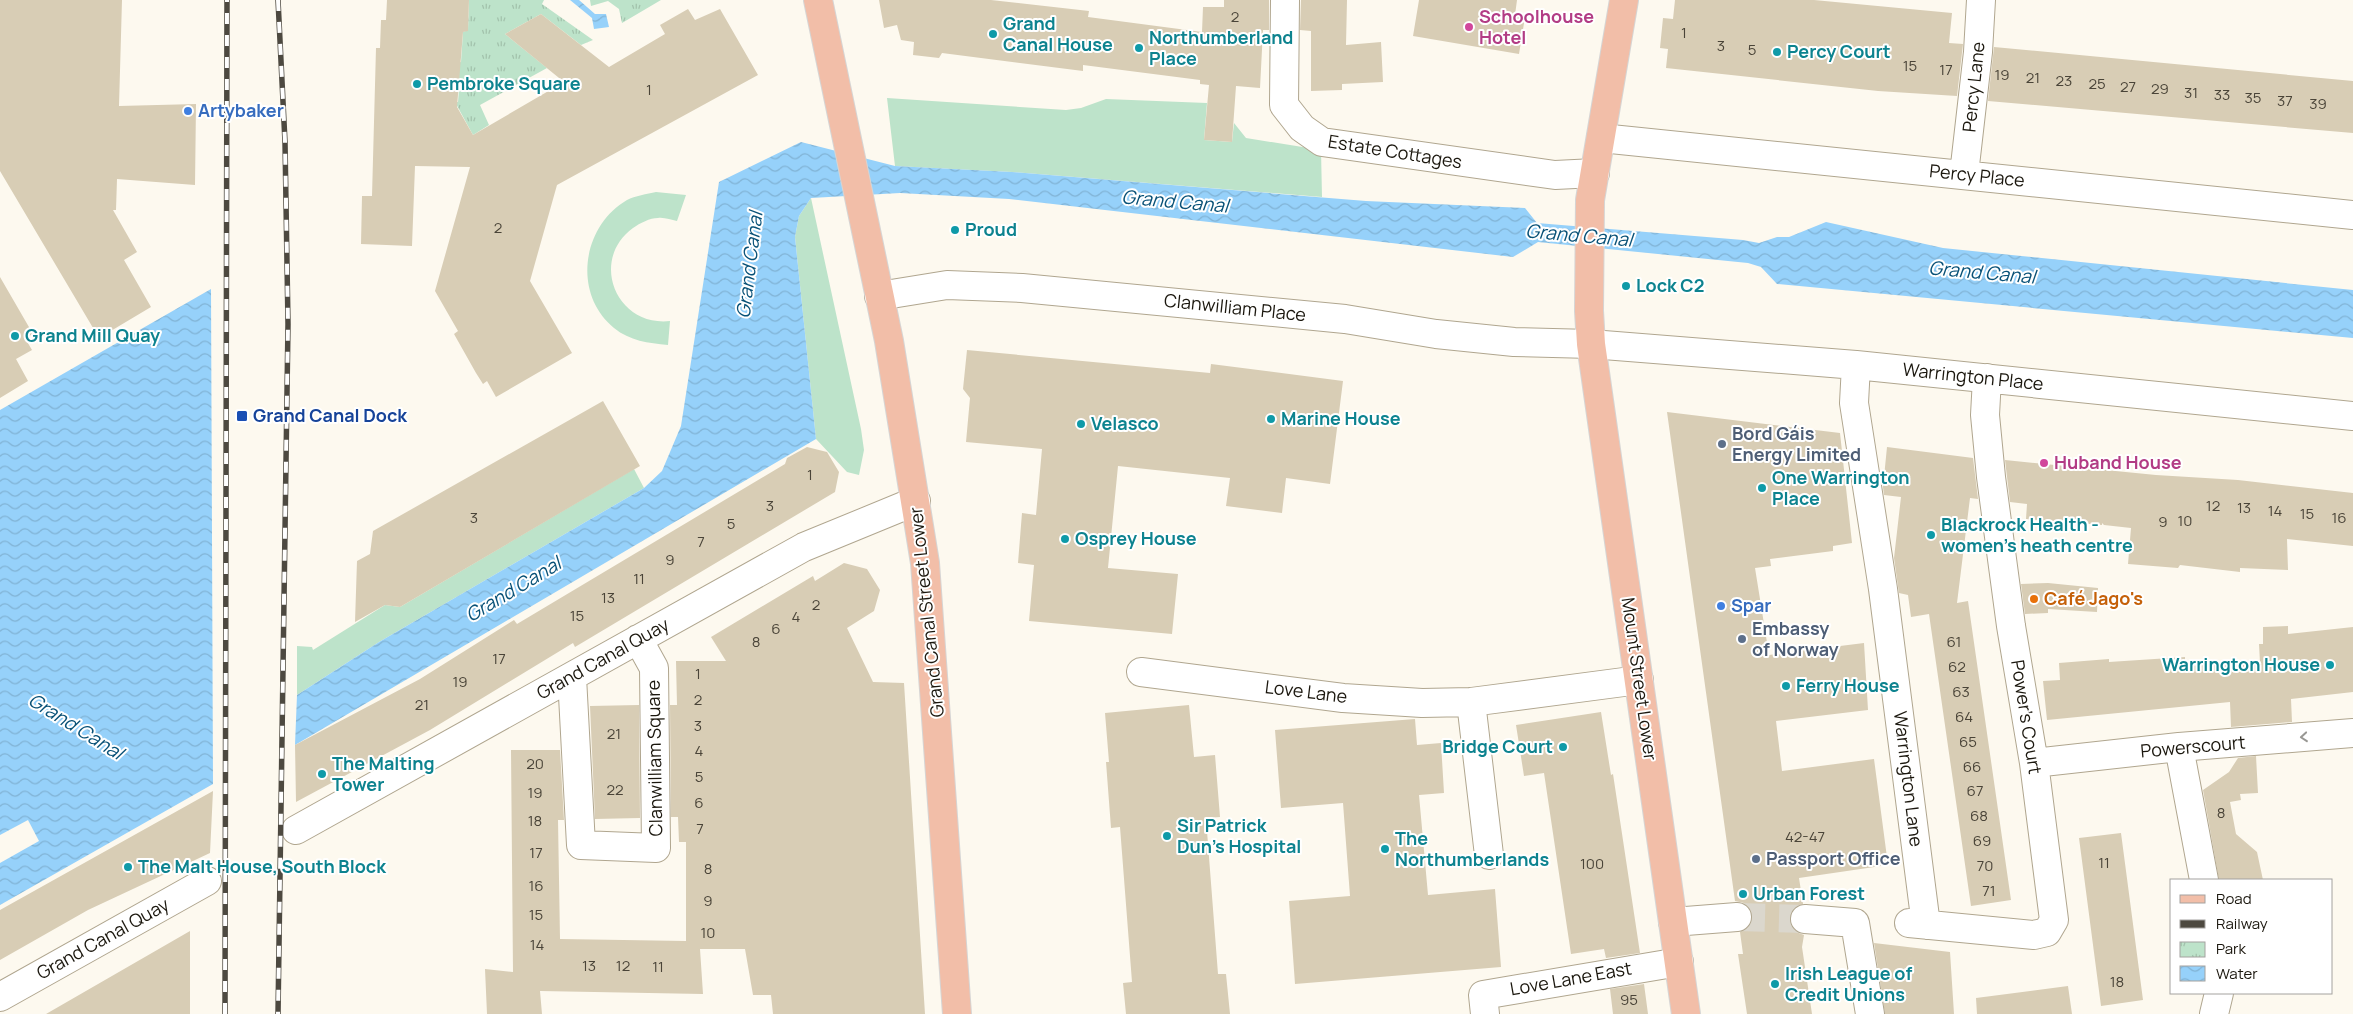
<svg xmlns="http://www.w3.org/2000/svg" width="2353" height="1014" font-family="Manrope,sans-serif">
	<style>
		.green { fill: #bde3ca }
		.park { fill: url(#park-tufts) }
		.water { fill: url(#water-waves) }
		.pier { fill: #fdf9ef }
		.building { fill: #d8cdb5 }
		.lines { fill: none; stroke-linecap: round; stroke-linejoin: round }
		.minor-tunnel { stroke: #dbd7cd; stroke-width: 28; stroke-dasharray: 28 14; stroke-linecap: butt }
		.minor-casing { stroke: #b0a68f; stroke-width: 30 }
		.major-casing { stroke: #d6d5d4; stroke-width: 30 }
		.minor { stroke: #fff; stroke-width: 28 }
		.major { stroke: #f2bea8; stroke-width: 28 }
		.rail-casing { stroke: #4d4940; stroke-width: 5.5 }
		.rail { stroke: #fff; stroke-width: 4; stroke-dasharray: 11; stroke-linecap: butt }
		.oneway { stroke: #989793 }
		.hotel-dot { fill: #d1479c; stroke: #fff; stroke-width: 2 }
		.culture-dot { fill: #0f9aa8; stroke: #fff; stroke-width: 2 }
		.shop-dot { fill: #3f7fe0; stroke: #fff; stroke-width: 2 }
		.transit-dot { fill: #1a4fb4; stroke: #fff; stroke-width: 2 }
		.service-dot { fill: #5c6f8a; stroke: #fff; stroke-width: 2 }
		.food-dot { fill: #e8710a; stroke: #fff; stroke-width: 2 }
		.labels { text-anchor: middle; stroke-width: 4; stroke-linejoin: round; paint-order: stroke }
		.number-label { font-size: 15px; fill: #4a4438 }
		.hotel-label { font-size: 18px; font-weight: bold; fill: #b23c85; stroke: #fff; text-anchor: start }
		.culture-label { font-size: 18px; font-weight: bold; fill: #0d838f; stroke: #fff; text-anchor: start }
		.street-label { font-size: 18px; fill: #1b170e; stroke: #fff }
		.shop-label { font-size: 18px; font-weight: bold; fill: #366cbe; stroke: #fff; text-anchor: start }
		.transit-label { font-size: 18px; font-weight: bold; fill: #164399; stroke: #fff; text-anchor: start }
		.service-label { font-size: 18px; font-weight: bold; fill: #4e5e75; stroke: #fff; text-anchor: start }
		.food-label { font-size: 18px; font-weight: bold; fill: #c56008; stroke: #fff; text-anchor: start }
		.water-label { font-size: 19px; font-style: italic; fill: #085177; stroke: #fff }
	</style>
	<defs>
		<pattern id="park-tufts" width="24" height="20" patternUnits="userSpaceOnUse" patternTransform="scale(1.25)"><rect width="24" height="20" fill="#bde3ca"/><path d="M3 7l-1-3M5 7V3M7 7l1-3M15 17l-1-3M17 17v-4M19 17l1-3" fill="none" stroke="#a2c2ac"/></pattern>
		<pattern id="water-waves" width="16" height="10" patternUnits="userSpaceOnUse" patternTransform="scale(1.25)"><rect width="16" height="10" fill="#96d1fa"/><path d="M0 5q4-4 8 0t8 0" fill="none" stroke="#81b3d5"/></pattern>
	</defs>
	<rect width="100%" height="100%" fill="#fdf9ef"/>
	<!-- green -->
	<path class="green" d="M 887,98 L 1066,110 L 1081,108 L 1106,99 L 1207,103 L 1204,140 L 1232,142 L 1234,123 L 1246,138 L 1321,150 L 1322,197 L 1012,172 L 895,166 Z
		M 656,192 L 686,195 L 677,221 C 671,220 664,217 658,218 C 650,218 640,223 633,228 C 589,260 616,327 670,321 L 668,345 C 648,343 630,341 614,328 C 572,294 582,226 627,200 C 635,196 647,194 656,192 Z
		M 811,198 L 861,429 L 864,450 L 859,475 L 847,472 L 816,439 L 795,237 L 799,216 Z
		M 634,469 L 644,488 L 379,642 L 297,695 L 297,646 L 312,647 L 313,650 L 385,605 L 400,607 Z"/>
	<!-- park -->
	<path class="park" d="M 469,0 L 544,0 L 542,4 L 593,40 L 581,45 L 541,14 L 505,34 L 547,68 L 480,105 L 489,125 L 473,135 L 455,102 L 458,102 L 459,90 L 454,89 L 455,63 L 461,62 L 463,32 L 468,30 Z
		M 590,0 L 661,0 L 622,23 L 619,9 L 608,1 L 591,6 Z"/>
	<!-- water -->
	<path class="water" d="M 570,0 L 579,0 L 595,14 L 606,14 L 609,27 L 594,29 L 592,18 Z
		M 801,142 L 895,166 L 1012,172 L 1366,201 L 1525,208 L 1537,223 L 1743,240 L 1759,243 L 1777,237 L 1789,237 L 1826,222 L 1943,248 L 2353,290 L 2353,338 L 1777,284 L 1761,267 L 1748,263 L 1538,242 L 1513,257 L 1009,199 L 900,193 L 811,198 L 799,216 L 795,237 L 816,439 L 295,745 L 297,695 L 379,642 L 644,488 L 662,471 L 681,426 L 719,182 Z
		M 211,289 L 213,784 L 0,905 L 0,410 Z"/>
	<!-- pier -->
	<path class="pier" d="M 28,820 L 39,841 L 0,863 L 0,835 Z"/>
	<!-- building -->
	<path class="building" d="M 0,0 L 122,0 L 119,106 L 196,104 L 195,185 L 117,179 L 116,210 L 113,210 L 137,252 L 124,260 L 151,307 L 99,338 L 0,171 Z
		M 387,0 L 469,0 L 468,31 L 463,32 L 457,107 L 473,135 L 564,82 L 505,34 L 541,14 L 609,67 L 665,34 L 660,25 L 688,9 L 695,20 L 720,9 L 758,75 L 557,185 L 530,281 L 572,353 L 496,397 L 487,381 L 483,384 L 476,373 L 454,334 L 458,331 L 435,291 L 470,167 L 415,166 L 412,246 L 361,244 L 362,196 L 372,196 L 376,48 L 380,48 L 381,20 L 386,20 Z
		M 879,0 L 991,0 L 1089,11 L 1088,17 L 1202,32 L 1203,7 L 1224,7 L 1224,0 L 1269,0 L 1269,30 L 1263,30 L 1260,88 L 1236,86 L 1232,142 L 1204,140 L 1209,85 L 1200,84 L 1200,80 L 1083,65 L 1083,71 L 942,53 L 939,58 L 913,55 L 914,42 L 901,40 L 897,25 L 884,28 Z
		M 1301,0 L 1347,0 L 1346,45 L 1381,42 L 1383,82 L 1342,84 L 1342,90 L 1311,91 L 1311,31 L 1300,30 Z
		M 1419,0 L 1517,0 L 1515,15 L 1525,17 L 1519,54 L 1413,36 Z
		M 1675,0 L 1814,0 L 1952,13 L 1949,43 L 1963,44 L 1957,96 L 1878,91 L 1666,68 L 1668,49 L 1660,48 L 1663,18 L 1673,19 Z
		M 1994,47 L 2353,81 L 2353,133 L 1988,101 Z
		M 0,277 L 33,334 L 25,338 L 32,350 L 16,359 L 28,381 L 0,398 Z
		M 967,350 L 1210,373 L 1211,364 L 1343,381 L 1330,484 L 1286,478 L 1282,513 L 1226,506 L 1230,478 L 1118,466 L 1108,568 L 1178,574 L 1172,634 L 1029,621 L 1034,565 L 1018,563 L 1022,513 L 1036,515 L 1042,449 L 966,442 L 970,398 L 963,389 Z
		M 603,401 L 640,466 L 400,607 L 385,605 L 355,622 L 357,561 L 370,554 L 373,531 Z
		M 1667,412 L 1840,433 L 1852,543 L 1833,546 L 1833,551 L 1770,559 L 1771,566 L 1755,568 L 1769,655 L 1864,643 L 1868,710 L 1776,721 L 1782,771 L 1874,759 L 1888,865 L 1799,878 L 1803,904 L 1792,910 L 1789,918 L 1791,926 L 1796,932 L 1804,935 L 1802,947 L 1812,1014 L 1747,1014 L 1738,954 L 1743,954 L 1740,932 L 1751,924 L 1752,915 L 1750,909 L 1744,903 L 1735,901 Z
		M 807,447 L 827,452 L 839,472 L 835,492 L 575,647 L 573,643 L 430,730 L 296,802 L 295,745 L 420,679 L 514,620 L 517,624 L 785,464 L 787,458 Z
		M 1887,447 L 1973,458 L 1978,499 L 1970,498 L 1957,603 L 1968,601 L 2011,900 L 1971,906 L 1929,614 L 1911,617 L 1908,595 L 1899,593 L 1894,558 L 1901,497 L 1884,495 L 1883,487 Z
		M 2005,460 L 2156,475 L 2238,480 L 2353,493 L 2353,546 L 2287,539 L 2288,570 L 2240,568 L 2240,572 L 2180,565 L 2178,568 L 2128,564 L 2131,528 L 2104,525 L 2102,523 L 2102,525 L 2026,519 L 2027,504 L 2010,502 Z
		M 844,563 L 867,569 L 880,590 L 874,611 L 847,628 L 873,682 L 904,683 L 925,1014 L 773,1014 L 771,995 L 753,995 L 745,949 L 700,949 L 703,994 L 540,991 L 542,1014 L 487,1014 L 485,969 L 513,972 L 511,750 L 560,750 L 564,820 L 558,820 L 560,939 L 686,941 L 686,842 L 679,842 L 678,817 L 671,817 L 670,705 L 677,705 L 676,661 L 726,661 L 711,637 L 813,576 L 815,581 Z
		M 2048,583 L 2098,588 L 2097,612 L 2048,609 L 2048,613 L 2025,614 L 2021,584 Z
		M 2288,626 L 2288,634 L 2353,627 L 2353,692 L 2291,699 L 2292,722 L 2231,727 L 2230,702 L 2047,720 L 2043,681 L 2060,680 L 2059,663 L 2109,659 L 2109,662 L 2185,657 L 2185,666 L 2260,663 L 2259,644 L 2263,644 L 2263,627 Z
		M 639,705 L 640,818 L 595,819 L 590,706 Z
		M 1189,705 L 1194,757 L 1215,755 L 1220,817 L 1206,818 L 1218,974 L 1226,974 L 1230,1014 L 1126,1014 L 1123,983 L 1132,982 L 1120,827 L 1111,828 L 1106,762 L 1109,762 L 1105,713 Z
		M 1601,712 L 1611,775 L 1613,774 L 1640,953 L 1606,958 L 1604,949 L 1571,954 L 1544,773 L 1524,776 L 1516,725 Z
		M 1415,719 L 1417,745 L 1441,743 L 1444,793 L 1419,795 L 1428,895 L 1495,889 L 1501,967 L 1295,984 L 1289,901 L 1350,896 L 1343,803 L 1281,808 L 1275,730 Z
		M 2256,756 L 2258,793 L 2240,794 L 2241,800 L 2230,802 L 2236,834 L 2257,852 L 2263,880 L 2219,880 L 2203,790 L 2229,772 L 2238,758 Z
		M 213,791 L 210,853 L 88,910 L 0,960 L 0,910 Z
		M 2121,833 L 2143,1000 L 2101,1006 L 2079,838 Z
		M 190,931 L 190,1014 L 46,1014 Z
		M 1874,943 L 1950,952 L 1954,1014 L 1885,1014 Z
		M 1644,984 L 1648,1014 L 1613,1014 L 1610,989 Z
		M 2068,986 L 2072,1014 L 1977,1014 L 1976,998 Z"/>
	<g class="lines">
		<!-- minor-tunnel -->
		<path class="minor-tunnel" d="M 1737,917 L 1805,919"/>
		<defs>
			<path id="minor" d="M 1285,0 L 1284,105 L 1302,128 L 1322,142 L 1555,175 L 1595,173
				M 1601,138 L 2353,215
				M 1964,174 L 1978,52 L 1981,0
				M 879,296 L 947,285 L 1022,288 L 1345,319 L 1436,334 L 1514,342 L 1591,344 L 1856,365 L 2353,416
				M 1856,365 L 1854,403 L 1883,589 L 1926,925
				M 1141,672 L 1343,698 L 1422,703 L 1471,702 L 1639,680
				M 572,677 L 581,845 L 656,848 L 654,668 L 638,639
				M 1471,702 L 1489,855
				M 2179,747 L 2204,880
				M 2034,763 L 2179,747 L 2353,733
				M 296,830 L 804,547 L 916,501
				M 1805,919 L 1855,923 L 1870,1014
				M 1673,922 L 1737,917
				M 1909,923 L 2034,935 L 2047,932 L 2054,920 L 2034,763 L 2011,626 L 1991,477 L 1985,415 L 1987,378
				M 0,997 L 207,881
				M 1485,1014 L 1483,995 L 1679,962
				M 2214,1014 L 2219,993"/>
			<path id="major" d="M 818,0 L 889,341 L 925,563 L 957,1014
				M 1624,0 L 1590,200 L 1589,311 L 1591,344 L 1686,1014"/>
		</defs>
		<!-- minor casing -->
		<use href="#minor" class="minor-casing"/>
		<!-- major casing -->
		<use href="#major" class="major-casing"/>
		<!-- minor -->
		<use href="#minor" class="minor"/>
		<!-- major -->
		<use href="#major" class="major"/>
		<defs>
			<path id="rail" d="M 278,0 L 285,142 L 288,324 L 278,1014
				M 225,1014 L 227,0"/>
		</defs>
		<!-- rail casing -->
		<use href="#rail" class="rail-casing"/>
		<!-- rail -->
		<use href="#rail" class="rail"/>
	</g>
	<!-- one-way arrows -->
	<defs><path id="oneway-chevron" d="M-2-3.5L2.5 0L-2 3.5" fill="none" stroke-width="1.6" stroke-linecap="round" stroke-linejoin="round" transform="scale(1.25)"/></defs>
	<use class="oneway" href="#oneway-chevron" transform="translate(2304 737) rotate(175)"/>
	<!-- markers -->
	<g class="hotel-dot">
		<circle cx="1469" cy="27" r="5"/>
		<circle cx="2044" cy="463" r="5"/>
	</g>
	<g class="culture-dot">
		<circle cx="993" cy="34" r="5"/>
		<circle cx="1139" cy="48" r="5"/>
		<circle cx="1777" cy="52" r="5"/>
		<circle cx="417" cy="84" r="5"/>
		<circle cx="955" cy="230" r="5"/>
		<circle cx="1626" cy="286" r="5"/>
		<circle cx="15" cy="336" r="5"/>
		<circle cx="1271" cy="419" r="5"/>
		<circle cx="1081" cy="424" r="5"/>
		<circle cx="1762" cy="488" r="5"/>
		<circle cx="1931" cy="535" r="5"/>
		<circle cx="1065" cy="539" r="5"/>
		<circle cx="2330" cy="665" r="5"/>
		<circle cx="1786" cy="686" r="5"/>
		<circle cx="1563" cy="747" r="5"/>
		<circle cx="322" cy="774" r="5"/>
		<circle cx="1167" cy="836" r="5"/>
		<circle cx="1385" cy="849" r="5"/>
		<circle cx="128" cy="867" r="5"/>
		<circle cx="1743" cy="894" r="5"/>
		<circle cx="1775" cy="984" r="5"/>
	</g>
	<g class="shop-dot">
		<circle cx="188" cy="111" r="5"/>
		<circle cx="1721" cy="606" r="5"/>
	</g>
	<rect class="transit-dot" x="236" y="410" width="12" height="12" rx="2.5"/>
	<g class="service-dot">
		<circle cx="1722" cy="444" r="5"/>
		<circle cx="1742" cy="639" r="5"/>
		<circle cx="1756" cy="859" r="5"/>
	</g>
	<circle class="food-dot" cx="2034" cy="599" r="5"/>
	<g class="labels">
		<!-- number labels -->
		<g class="number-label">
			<text x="1235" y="22">2</text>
			<text x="1684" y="38">1</text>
			<text x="1721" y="51">3</text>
			<text x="1752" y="55">5</text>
			<text x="1910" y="71">15</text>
			<text x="1946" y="75">17</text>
			<text x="2002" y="80">19</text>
			<text x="2033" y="83">21</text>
			<text x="2064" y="86">23</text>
			<text x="2097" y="89">25</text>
			<text x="2128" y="92">27</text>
			<text x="2160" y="94">29</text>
			<text x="649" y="95">1</text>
			<text x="2191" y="98">31</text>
			<text x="2222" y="100">33</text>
			<text x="2253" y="103">35</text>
			<text x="2285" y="106">37</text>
			<text x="2318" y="109">39</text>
			<text x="498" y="233">2</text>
			<text x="810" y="480">1</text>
			<text x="770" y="511">3</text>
			<text x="2213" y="511">12</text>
			<text x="2244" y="513">13</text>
			<text x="2275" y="516">14</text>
			<text x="2307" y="519">15</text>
			<text x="474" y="523">3</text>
			<text x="2339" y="523">16</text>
			<text x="2185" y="526">10</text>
			<text x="2163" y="527">9</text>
			<text x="731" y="529">5</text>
			<text x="701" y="547">7</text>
			<text x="670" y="565">9</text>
			<text x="639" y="584">11</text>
			<text x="608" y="603">13</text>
			<text x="816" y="610">2</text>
			<text x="577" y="621">15</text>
			<text x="796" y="622">4</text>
			<text x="776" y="634">6</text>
			<text x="756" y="647">8</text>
			<text x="1954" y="647">61</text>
			<text x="499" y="664">17</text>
			<text x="1957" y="672">62</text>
			<text x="698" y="679">1</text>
			<text x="460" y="687">19</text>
			<text x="1961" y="697">63</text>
			<text x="698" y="705">2</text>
			<text x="422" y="710">21</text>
			<text x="1964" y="722">64</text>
			<text x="698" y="731">3</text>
			<text x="614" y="739">21</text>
			<text x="1968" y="747">65</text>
			<text x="699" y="756">4</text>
			<text x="535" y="769">20</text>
			<text x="1972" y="772">66</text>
			<text x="699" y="782">5</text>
			<text x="615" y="795">22</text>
			<text x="1975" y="796">67</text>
			<text x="535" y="798">19</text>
			<text x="699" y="808">6</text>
			<text x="2221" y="818">8</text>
			<text x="1979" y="821">68</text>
			<text x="535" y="826">18</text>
			<text x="700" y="834">7</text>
			<text x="1805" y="842">42-47</text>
			<text x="1982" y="846">69</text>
			<text x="536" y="858">17</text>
			<text x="2104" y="868">11</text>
			<text x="1592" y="869">100</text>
			<text x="1985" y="871">70</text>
			<text x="708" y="874">8</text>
			<text x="536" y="891">16</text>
			<text x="1989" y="896">71</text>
			<text x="708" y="906">9</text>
			<text x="536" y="920">15</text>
			<text x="708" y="938">10</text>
			<text x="537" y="950">14</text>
			<text x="589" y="971">13</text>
			<text x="623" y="971">12</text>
			<text x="658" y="972">11</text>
			<text x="2117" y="987">18</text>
			<text x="1629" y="1005">95</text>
		</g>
		<!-- hotel labels -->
		<g class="hotel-label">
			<text x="1479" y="23">Schoolhouse<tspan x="1479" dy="21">Hotel</tspan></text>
			<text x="2054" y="469">Huband House</text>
		</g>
		<!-- culture labels -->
		<g class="culture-label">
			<text x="1003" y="30">Grand<tspan x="1003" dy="21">Canal House</tspan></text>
			<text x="1149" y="44">Northumberland<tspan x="1149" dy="21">Place</tspan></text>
			<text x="1787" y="58">Percy Court</text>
			<text x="427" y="90">Pembroke Square</text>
			<text x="965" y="236">Proud</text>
			<text x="1636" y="292">Lock C2</text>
			<text x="25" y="342">Grand Mill Quay</text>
			<text x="1281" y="425">Marine House</text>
			<text x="1091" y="430">Velasco</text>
			<text x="1772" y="484">One Warrington<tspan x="1772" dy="21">Place</tspan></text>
			<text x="1941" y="531">Blackrock Health -<tspan x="1941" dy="21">women's heath centre</tspan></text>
			<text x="1075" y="545">Osprey House</text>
			<text x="2320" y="671" text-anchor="end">Warrington House</text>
			<text x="1796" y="692">Ferry House</text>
			<text x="1553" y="753" text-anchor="end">Bridge Court</text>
			<text x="332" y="770">The Malting<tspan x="332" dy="21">Tower</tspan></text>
			<text x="1177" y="832">Sir Patrick<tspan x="1177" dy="21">Dun's Hospital</tspan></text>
			<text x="1395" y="845">The<tspan x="1395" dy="21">Northumberlands</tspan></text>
			<text x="138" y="873">The Malt House, South Block</text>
			<text x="1753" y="900">Urban Forest</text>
			<text x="1785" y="980">Irish League of<tspan x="1785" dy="21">Credit Unions</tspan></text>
		</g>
		<!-- street labels -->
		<g class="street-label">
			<text transform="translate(1974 87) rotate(-84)" y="6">Percy Lane</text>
			<text transform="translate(1395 152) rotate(9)" y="6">Estate Cottages</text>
			<text transform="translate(1977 176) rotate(6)" y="6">Percy Place</text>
			<text transform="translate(1235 308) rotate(6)" y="6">Clanwilliam Place</text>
			<text transform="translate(1973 377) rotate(6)" y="6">Warrington Place</text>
			<text transform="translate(927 612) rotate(-96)" y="6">Grand Canal Street Lower</text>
			<text transform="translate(603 659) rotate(-29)" y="6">Grand Canal Quay</text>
			<text transform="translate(1639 679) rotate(82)" y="6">Mount Street Lower</text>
			<text transform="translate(1306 692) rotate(7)" y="6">Love Lane</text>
			<text transform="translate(2026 717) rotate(81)" y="6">Power's Court</text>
			<text transform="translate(2193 747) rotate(-5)" y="6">Powerscourt</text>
			<text transform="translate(655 758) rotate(-91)" y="6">Clanwilliam Square</text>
			<text transform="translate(1908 779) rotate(83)" y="6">Warrington Lane</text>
			<text transform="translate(103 939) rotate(-29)" y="6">Grand Canal Quay</text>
			<text transform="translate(1571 979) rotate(-10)" y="6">Love Lane East</text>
		</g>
		<!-- shop labels -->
		<g class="shop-label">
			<text x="198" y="117">Artybaker</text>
			<text x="1731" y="612">Spar</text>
		</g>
		<!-- transit labels -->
		<g class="transit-label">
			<text x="253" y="422">Grand Canal Dock</text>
		</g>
		<!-- service labels -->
		<g class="service-label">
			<text x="1732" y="440">Bord Gáis<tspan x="1732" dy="21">Energy Limited</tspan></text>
			<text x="1752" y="635">Embassy<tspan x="1752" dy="21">of Norway</tspan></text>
			<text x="1766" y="865">Passport Office</text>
		</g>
		<!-- food labels -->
		<g class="food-label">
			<text x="2044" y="605">Café Jago's</text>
		</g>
		<!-- water labels -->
		<g class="water-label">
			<text transform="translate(1175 201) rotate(5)" y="7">Grand Canal</text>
			<text transform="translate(1579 235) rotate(5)" y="7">Grand Canal</text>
			<text transform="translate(749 265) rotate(-83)" y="7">Grand Canal</text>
			<text transform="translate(1982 272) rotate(5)" y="7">Grand Canal</text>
			<text transform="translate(513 589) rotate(-31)" y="7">Grand Canal</text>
			<text transform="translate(76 726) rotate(32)" y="7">Grand Canal</text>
		</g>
	</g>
	<!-- legend -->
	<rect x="2170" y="879" width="162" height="115" fill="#ffffff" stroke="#a4a29f"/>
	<rect x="2180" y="895" width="25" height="8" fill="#f2bea8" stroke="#a4a29f"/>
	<text x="2216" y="904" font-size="15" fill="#1b170e">Road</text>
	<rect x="2180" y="920" width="25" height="8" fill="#4d4940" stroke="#a4a29f"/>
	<text x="2216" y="929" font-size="15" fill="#1b170e">Railway</text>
	<rect x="2180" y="942" width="25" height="15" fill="url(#park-tufts)" stroke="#a4a29f"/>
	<text x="2216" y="954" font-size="15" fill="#1b170e">Park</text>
	<rect x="2180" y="966" width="25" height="15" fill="url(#water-waves)" stroke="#a4a29f"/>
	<text x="2216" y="979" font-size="15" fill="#1b170e">Water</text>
</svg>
